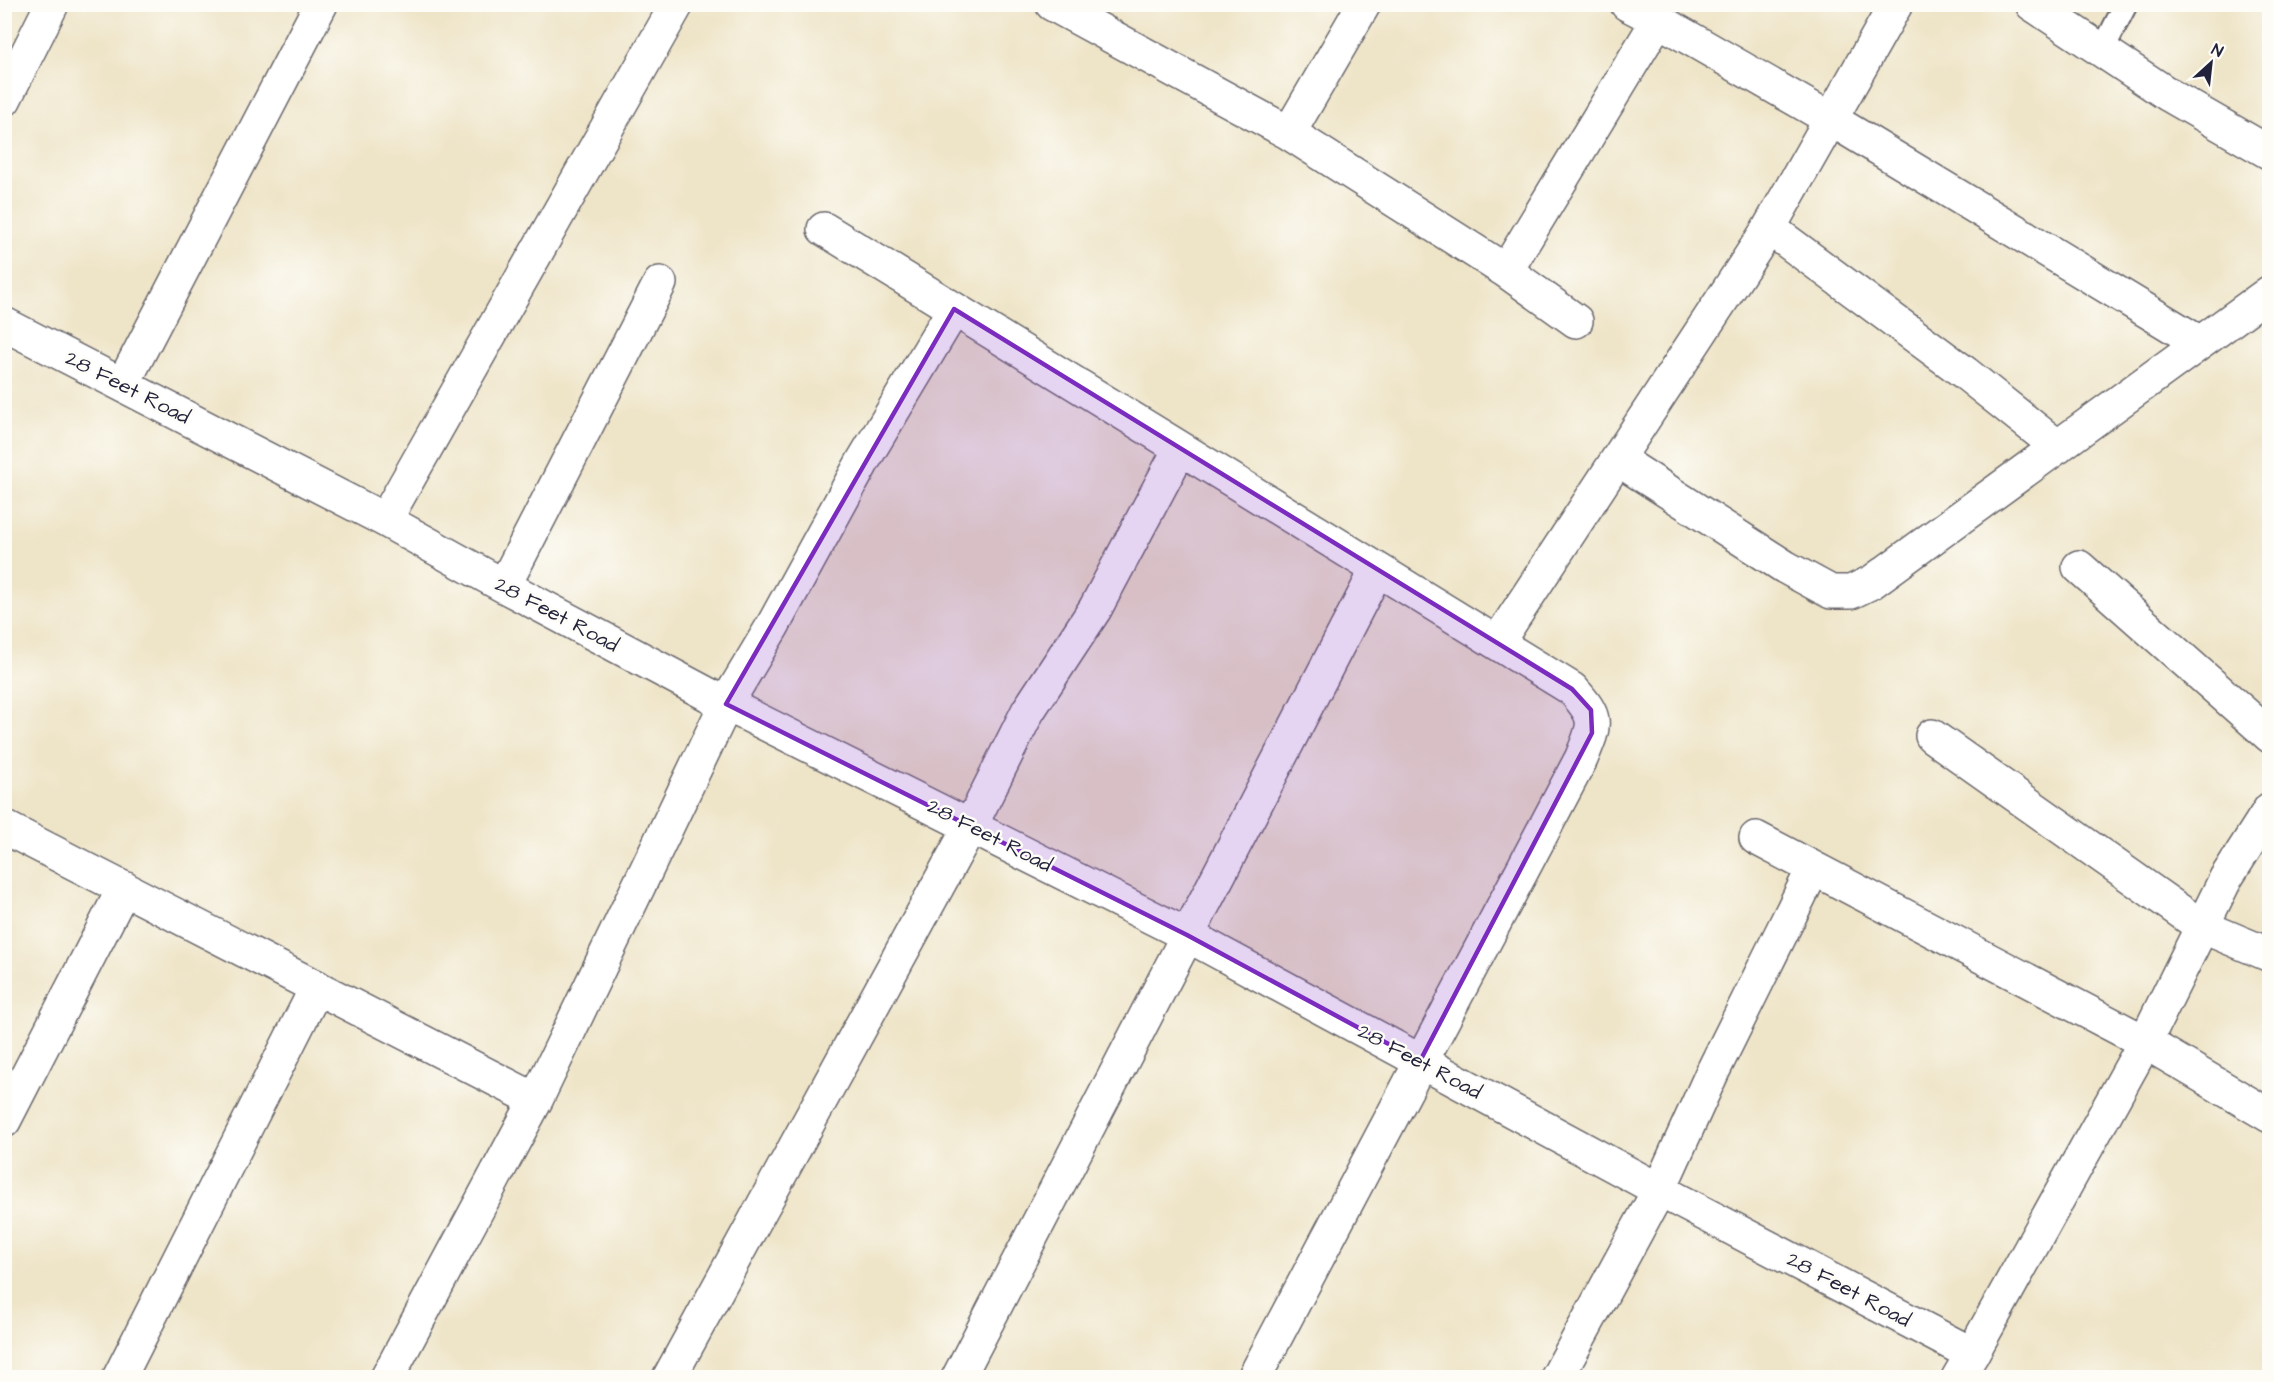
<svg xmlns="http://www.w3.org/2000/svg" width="2274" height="1382" font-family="'Architects Daughter',sans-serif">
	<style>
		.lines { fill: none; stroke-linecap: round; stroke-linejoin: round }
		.lane-casing { stroke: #69666c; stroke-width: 26 }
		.street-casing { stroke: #69666c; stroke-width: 36 }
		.secondary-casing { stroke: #69666c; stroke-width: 36 }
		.lane { stroke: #fff; stroke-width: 22 }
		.street { stroke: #fff; stroke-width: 33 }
		.secondary { stroke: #fff; stroke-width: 33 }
		.marked { fill: #7b2cbf; fill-opacity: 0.2; stroke: #7b2cbf; stroke-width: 4.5; stroke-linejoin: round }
		.labels { text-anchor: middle; stroke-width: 5; stroke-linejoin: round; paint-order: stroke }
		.street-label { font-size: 21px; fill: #22223b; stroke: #fdfcf7 }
	</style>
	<rect width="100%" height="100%" fill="#fdfcf7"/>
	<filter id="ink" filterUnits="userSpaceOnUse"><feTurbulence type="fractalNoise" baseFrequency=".0167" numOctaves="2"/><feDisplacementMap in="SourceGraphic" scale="12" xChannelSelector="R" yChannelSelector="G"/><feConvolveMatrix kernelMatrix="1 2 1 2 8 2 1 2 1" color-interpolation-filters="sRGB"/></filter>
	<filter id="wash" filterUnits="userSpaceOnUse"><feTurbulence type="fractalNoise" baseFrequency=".008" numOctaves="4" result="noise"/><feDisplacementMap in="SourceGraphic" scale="24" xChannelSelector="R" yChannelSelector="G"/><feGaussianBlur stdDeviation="1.35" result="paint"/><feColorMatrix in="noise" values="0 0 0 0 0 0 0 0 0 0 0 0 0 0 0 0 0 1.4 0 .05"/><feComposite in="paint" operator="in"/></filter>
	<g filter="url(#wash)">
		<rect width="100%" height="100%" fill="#eee4c7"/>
	</g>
	<g filter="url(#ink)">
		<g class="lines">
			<defs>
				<path id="lane" d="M 2102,51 L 2126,4"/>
				<path id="street" d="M 1052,4 L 1289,133 L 1506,271 L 1576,321
					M 1627,4 L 1658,20 L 1832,120 L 2200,343
					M 2032,4 L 2169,95 L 2270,153
					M 4,100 L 52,4
					M 1289,133 L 1364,4
					M 1769,228 L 1965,373 L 2058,447
					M 824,229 L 1572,689 C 1599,719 1596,723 1581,759 L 1254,1378
					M 1506,271 L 1658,20
					M 4,324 L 385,520 L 504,586 L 726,704 L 1187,935 L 1659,1190 L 1972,1354 L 2145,1042 L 2226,878 L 2270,809
					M 123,384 L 321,4
					M 1619,460 L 1785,567 L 1831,592 L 1851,592 L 1872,582 L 2270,292
					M 385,520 L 677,4
					M 2079,567 L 2270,736
					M 504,586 L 660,283
					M 1497,643 L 1769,228 L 1896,4
					M 1932,736 L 2201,926 L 2270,955
					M 4,827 L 536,1100
					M 1756,838 L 2145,1042 L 2270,1116
					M 4,1121 L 124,888
					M 119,1378 L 317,987
					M 387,1378 L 536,1100 L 726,704 L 772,627 L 863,461 L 954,309
					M 669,1378 L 971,825 L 1028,711 L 1095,609 L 1180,449
					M 958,1378 L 1377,570
					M 1557,1378 L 1659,1190 L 1712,1073 L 1813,869"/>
				<path id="secondary" d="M 1958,1378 L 1972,1354"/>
			</defs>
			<!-- lane casing -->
			<use href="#lane" class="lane-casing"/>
			<!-- street casing -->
			<use href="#street" class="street-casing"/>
			<!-- secondary casing -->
			<use href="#secondary" class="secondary-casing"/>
			<!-- lane -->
			<use href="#lane" class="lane"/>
			<!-- street -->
			<use href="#street" class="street"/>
			<!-- secondary -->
			<use href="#secondary" class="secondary"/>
		</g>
	</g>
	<!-- marked area -->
	<path class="marked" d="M 954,309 L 1572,689 L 1591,710 L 1592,733 L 1420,1061 L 1187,935 L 726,704 Z"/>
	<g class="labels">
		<!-- street labels -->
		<g class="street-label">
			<text transform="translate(128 387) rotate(27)" y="7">28 Feet Road</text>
			<text transform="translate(557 614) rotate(28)" y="7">28 Feet Road</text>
			<text transform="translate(990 835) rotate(27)" y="7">28 Feet Road</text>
			<text transform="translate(1420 1061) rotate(28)" y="7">28 Feet Road</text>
			<text transform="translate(1849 1289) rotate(28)" y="7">28 Feet Road</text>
		</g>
	</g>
	<!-- margin -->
	<rect width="2274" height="1382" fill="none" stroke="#fdfcf7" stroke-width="24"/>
	<!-- north arrow -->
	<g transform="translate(2211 63) rotate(27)" stroke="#fdfcf7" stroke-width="4.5" paint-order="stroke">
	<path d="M0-4.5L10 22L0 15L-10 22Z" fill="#22223b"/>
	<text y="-9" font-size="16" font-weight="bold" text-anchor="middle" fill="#22223b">N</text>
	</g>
</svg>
